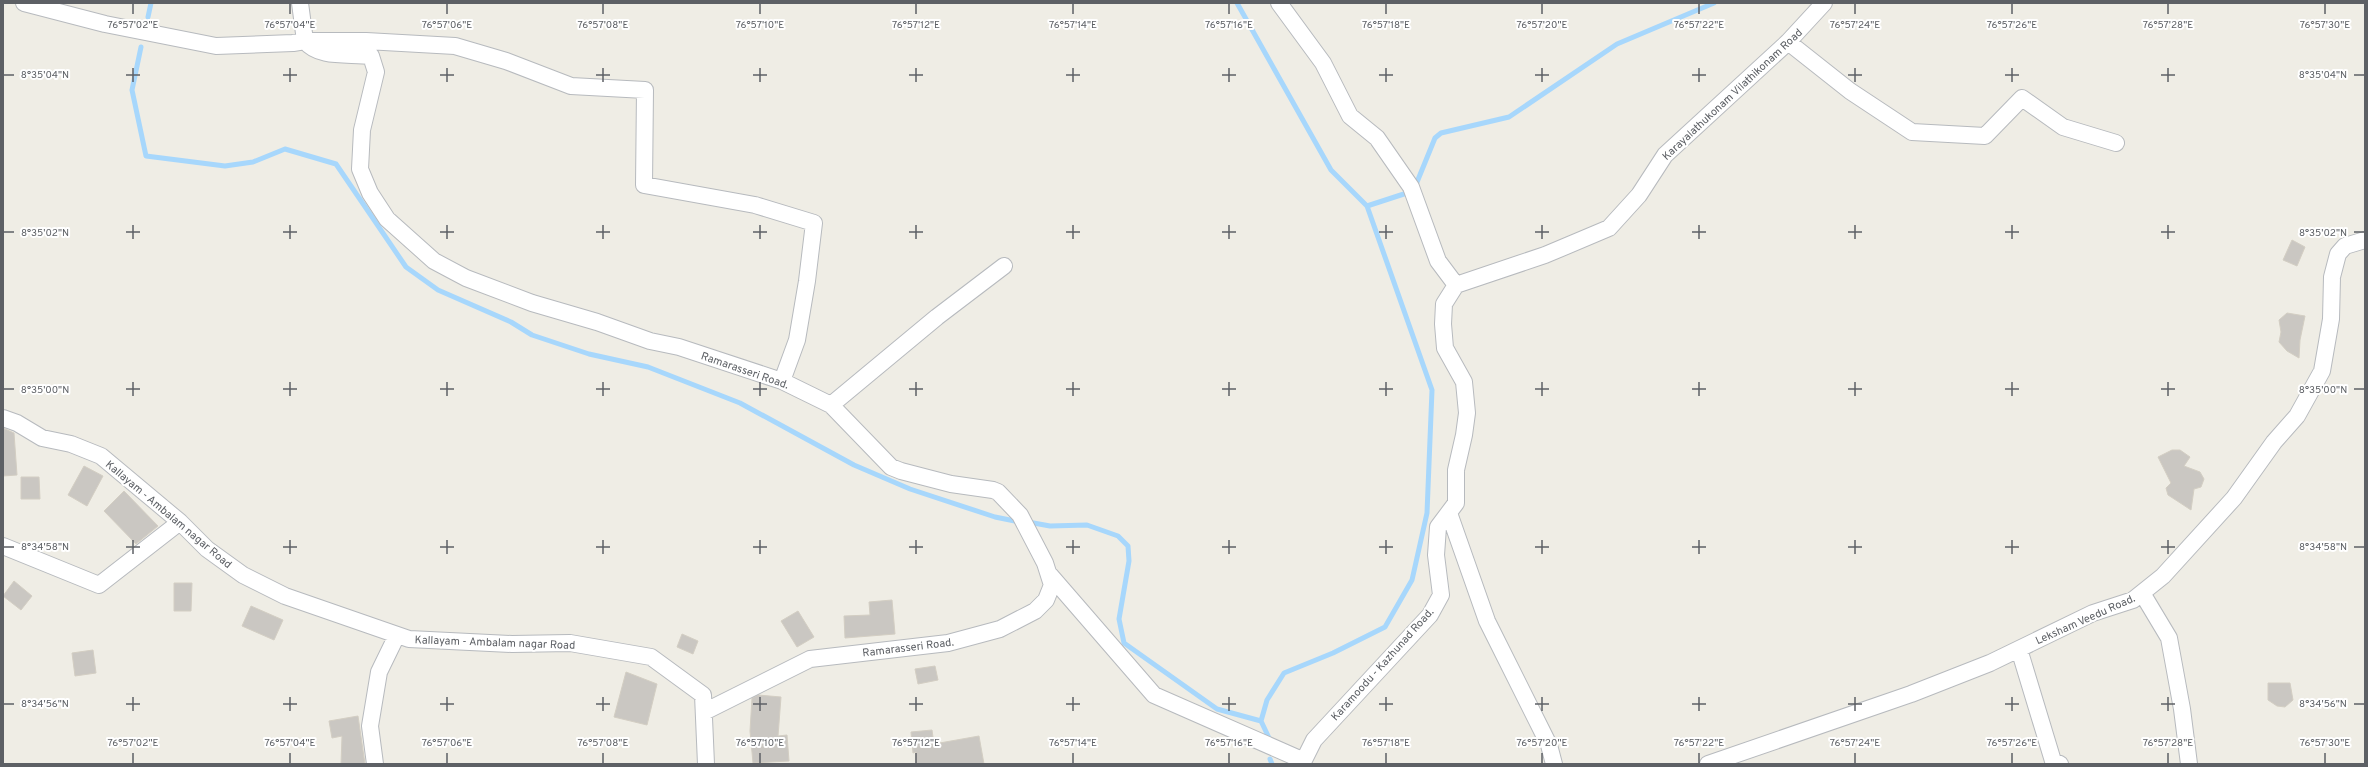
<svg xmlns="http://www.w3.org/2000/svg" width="2368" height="767" font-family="Overpass,sans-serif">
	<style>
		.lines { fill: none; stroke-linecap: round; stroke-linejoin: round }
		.stream { stroke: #a7d7fc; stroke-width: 5 }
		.building { fill: #cac7c2; stroke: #d3cec3 }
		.minor-casing { stroke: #b7babe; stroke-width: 18 }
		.minor { stroke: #fff; stroke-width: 16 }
		.ticks { fill: none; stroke: #5d6065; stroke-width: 1.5 }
		.labels { text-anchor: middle; stroke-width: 4; stroke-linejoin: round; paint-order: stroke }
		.street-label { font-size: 11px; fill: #5d6065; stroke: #fff }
		.ticks-label { font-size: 10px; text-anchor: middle; fill: #5d6065; stroke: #fff; stroke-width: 4; stroke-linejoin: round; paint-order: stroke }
	</style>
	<rect width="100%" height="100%" fill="#efede5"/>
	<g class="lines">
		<!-- stream -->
		<path class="stream" d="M 1237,3 L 1331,170 L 1367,206 L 1432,390 L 1427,513 L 1412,580 L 1385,627 L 1333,653 L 1284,673 L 1267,700 L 1261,721 L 1270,740
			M 148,17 L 151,3
			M 141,47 L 132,90 L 146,156 L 225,166 L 253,162 L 285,149 L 336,164 L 406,267 L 438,290 L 511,322 L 532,335 L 589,354 L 648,367 L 740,403 L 854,465 L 910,489 L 995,517 L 1020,522
			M 1415,187 L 1435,138 L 1441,133 L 1509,117 L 1617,44 L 1714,3
			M 1367,206 L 1410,192
			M 1028,522 L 1050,526 L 1087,525 L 1118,536 L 1128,546 L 1129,561 L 1119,619 L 1124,643 L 1217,709 L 1261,721
			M 1270,759 L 1272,764"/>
	</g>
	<!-- building -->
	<path class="building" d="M 2292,240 L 2305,247 L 2297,266 L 2283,260 Z
		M 2287,313 L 2305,316 L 2300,340 L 2299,358 L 2287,351 L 2279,342 L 2281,332 L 2279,320 Z
		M 3,428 L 14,433 L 17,475 L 3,476 Z
		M 2172,450 L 2180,450 L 2190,457 L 2184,466 L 2200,472 L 2204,479 L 2201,487 L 2194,489 L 2191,510 L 2168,495 L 2166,488 L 2171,483 L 2158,457 Z
		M 84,466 L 103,476 L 87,506 L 68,495 Z
		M 21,477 L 39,477 L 40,499 L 21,499 Z
		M 124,491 L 158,526 L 136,544 L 104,511 Z
		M 14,581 L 32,596 L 21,610 L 3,596 Z
		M 174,583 L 192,583 L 191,611 L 174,611 Z
		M 892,600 L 895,634 L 845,638 L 844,616 L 870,615 L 869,602 Z
		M 251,606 L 283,620 L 274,640 L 242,626 Z
		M 798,611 L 814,637 L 797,647 L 781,621 Z
		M 682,634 L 698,641 L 693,654 L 677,647 Z
		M 93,650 L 96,673 L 75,676 L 72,653 Z
		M 935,666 L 938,680 L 918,684 L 915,669 Z
		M 626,672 L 657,684 L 647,725 L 614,717 Z
		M 2268,683 L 2290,683 L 2293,700 L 2285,707 L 2277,706 L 2268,700 Z
		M 758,695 L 781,697 L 778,736 L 787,735 L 789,761 L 753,763 L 750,731 L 752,698 Z
		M 358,716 L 365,764 L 341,764 L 342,736 L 332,738 L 329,721 Z
		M 932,730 L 934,744 L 979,736 L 984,764 L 916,764 L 916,752 L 913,753 L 911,732 Z"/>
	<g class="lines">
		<defs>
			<path id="minor" d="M 24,3 L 105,24 L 216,46 L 293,43 L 305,41 L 300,3
				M 1279,3 L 1323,63 L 1350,116 L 1377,138 L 1411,187 L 1438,261 L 1456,285
				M 305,41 C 319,59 349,53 371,56 L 376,72 L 362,130 L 360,169 L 370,193 L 387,219 L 434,261 L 466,278 L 532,303 L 597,322 L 650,341 L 679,347 L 782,381 L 831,405 L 891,467 L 901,471 L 951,484 L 993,490 L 998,492 L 1020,515 L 1045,563 L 1052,585 L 1046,600 L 1035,611 L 1000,629 L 948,643 L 810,659 L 704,712
				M 305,41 L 366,41 L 455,46 L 506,61 L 571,86 L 645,90 L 644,185 L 755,205 L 814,223 L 807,281 L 797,340 L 782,381
				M 1788,42 L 1850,91 L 1912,132 L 1985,136 L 2022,98 L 2063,127 L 2116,143
				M 1456,285 L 1545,255 L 1609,228 L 1639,195 L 1665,155 L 1788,42 L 1824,3
				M 831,405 L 937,317 L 1004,266
				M 3,418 L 17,423 L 42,438 L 71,444 L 101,456 L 180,522 L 207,549 L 243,575 L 285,596 L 409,639 L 512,644 L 570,643 L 651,657 L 703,695 L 706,764
				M 1449,513 L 1487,621 L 1549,745 L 1554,764
				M 3,546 L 99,585 L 180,522
				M 1050,575 L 1154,695 L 1302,760
				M 2142,593 L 2169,638 L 2182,709 L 2189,764
				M 2019,649 L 2053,761 L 2060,764
				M 375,764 L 370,726 L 379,672 L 397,635
				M 1302,764 L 1314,740 L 1430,615 L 1441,595 L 1436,555 L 1438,527 L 1456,503 L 1456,470 L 1464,435 L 1467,413 L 1464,382 L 1445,348 L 1443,324 L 1444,304 L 1456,285
				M 1708,764 L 1911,694 L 1990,663 L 2093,613 L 2133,600 L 2163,576 L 2234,498 L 2274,442 L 2297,416 L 2322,371 L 2331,319 L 2332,277 L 2338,254 L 2345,246 L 2365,240"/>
		</defs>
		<!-- minor casing -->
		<use href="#minor" class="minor-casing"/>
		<!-- minor -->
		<use href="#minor" class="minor"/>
	</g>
	<!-- ticks -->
	<path class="ticks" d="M 133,4 L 133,14M 290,4 L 290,14M 447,4 L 447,14M 603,4 L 603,14M 760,4 L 760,14M 916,4 L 916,14M 1073,4 L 1073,14M 1229,4 L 1229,14M 1386,4 L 1386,14M 1542,4 L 1542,14M 1699,4 L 1699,14M 1855,4 L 1855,14M 2012,4 L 2012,14M 2168,4 L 2168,14M 2325,4 L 2325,14M 133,68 L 133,82M 290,68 L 290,82M 447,68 L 447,82M 603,68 L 603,82M 760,68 L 760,82M 916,68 L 916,82M 1073,68 L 1073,82M 1229,68 L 1229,82M 1386,68 L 1386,82M 1542,68 L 1542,82M 1699,68 L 1699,82M 1855,68 L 1855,82M 2012,68 L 2012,82M 2168,68 L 2168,82M 4,75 L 14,75M 126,75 L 140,75M 283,75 L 297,75M 440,75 L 454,75M 596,75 L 610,75M 753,75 L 767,75M 909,75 L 923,75M 1066,75 L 1080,75M 1222,75 L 1236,75M 1379,75 L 1393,75M 1535,75 L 1549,75M 1692,75 L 1706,75M 1848,75 L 1862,75M 2005,75 L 2019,75M 2161,75 L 2175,75M 2354,75 L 2364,75M 133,225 L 133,239M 290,225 L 290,239M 447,225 L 447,239M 603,225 L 603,239M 760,225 L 760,239M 916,225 L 916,239M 1073,225 L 1073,239M 1229,225 L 1229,239M 1386,225 L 1386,239M 1542,225 L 1542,239M 1699,225 L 1699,239M 1855,225 L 1855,239M 2012,225 L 2012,239M 2168,225 L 2168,239M 4,232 L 14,232M 126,232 L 140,232M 283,232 L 297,232M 440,232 L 454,232M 596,232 L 610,232M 753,232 L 767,232M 909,232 L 923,232M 1066,232 L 1080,232M 1222,232 L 1236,232M 1379,232 L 1393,232M 1535,232 L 1549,232M 1692,232 L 1706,232M 1848,232 L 1862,232M 2005,232 L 2019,232M 2161,232 L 2175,232M 2354,232 L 2364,232M 133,382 L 133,396M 290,382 L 290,396M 447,382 L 447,396M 603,382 L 603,396M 760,382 L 760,396M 916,382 L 916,396M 1073,382 L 1073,396M 1229,382 L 1229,396M 1386,382 L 1386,396M 1542,382 L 1542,396M 1699,382 L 1699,396M 1855,382 L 1855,396M 2012,382 L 2012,396M 2168,382 L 2168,396M 4,389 L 14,389M 126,389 L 140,389M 283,389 L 297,389M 440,389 L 454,389M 596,389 L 610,389M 753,389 L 767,389M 909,389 L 923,389M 1066,389 L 1080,389M 1222,389 L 1236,389M 1379,389 L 1393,389M 1535,389 L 1549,389M 1692,389 L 1706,389M 1848,389 L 1862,389M 2005,389 L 2019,389M 2161,389 L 2175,389M 2354,389 L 2364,389M 133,540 L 133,554M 290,540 L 290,554M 447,540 L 447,554M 603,540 L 603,554M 760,540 L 760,554M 916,540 L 916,554M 1073,540 L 1073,554M 1229,540 L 1229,554M 1386,540 L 1386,554M 1542,540 L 1542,554M 1699,540 L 1699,554M 1855,540 L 1855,554M 2012,540 L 2012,554M 2168,540 L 2168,554M 4,547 L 14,547M 126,547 L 140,547M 283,547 L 297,547M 440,547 L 454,547M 596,547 L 610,547M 753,547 L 767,547M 909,547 L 923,547M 1066,547 L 1080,547M 1222,547 L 1236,547M 1379,547 L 1393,547M 1535,547 L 1549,547M 1692,547 L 1706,547M 1848,547 L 1862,547M 2005,547 L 2019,547M 2161,547 L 2175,547M 2354,547 L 2364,547M 133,697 L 133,711M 290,697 L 290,711M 447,697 L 447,711M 603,697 L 603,711M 760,697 L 760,711M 916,697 L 916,711M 1073,697 L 1073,711M 1229,697 L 1229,711M 1386,697 L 1386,711M 1542,697 L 1542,711M 1699,697 L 1699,711M 1855,697 L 1855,711M 2012,697 L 2012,711M 2168,697 L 2168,711M 4,704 L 14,704M 126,704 L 140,704M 283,704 L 297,704M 440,704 L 454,704M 596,704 L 610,704M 753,704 L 767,704M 909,704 L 923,704M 1066,704 L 1080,704M 1222,704 L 1236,704M 1379,704 L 1393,704M 1535,704 L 1549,704M 1692,704 L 1706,704M 1848,704 L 1862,704M 2005,704 L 2019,704M 2161,704 L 2175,704M 2354,704 L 2364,704M 133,753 L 133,763M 290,753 L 290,763M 447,753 L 447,763M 603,753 L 603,763M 760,753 L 760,763M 916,753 L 916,763M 1073,753 L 1073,763M 1229,753 L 1229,763M 1386,753 L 1386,763M 1542,753 L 1542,763M 1699,753 L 1699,763M 1855,753 L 1855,763M 2012,753 L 2012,763M 2168,753 L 2168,763M 2325,753 L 2325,763"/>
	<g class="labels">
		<!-- street labels -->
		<g class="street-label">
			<text transform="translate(1732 94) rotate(-43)" y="4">Karayalathukonam Vilathikonam Road</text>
			<text transform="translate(745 370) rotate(19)" y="4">Ramarasseri Road.</text>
			<text transform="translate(169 514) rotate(40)" y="4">Kallayam - Ambalam nagar Road</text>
			<text transform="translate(2085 619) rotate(-24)" y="4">Leksham Veedu Road.</text>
			<text transform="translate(495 642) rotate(2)" y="4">Kallayam - Ambalam nagar Road</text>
			<text transform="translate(908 647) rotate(-7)" y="4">Ramarasseri Road.</text>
			<text transform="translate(1382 664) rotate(-48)" y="4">Karamoodu - Kazhunad Road.</text>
		</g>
	</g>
	<g class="ticks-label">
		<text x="133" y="28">76°57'02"E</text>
		<text x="290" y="28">76°57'04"E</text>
		<text x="447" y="28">76°57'06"E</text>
		<text x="603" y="28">76°57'08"E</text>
		<text x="760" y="28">76°57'10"E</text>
		<text x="916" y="28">76°57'12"E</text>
		<text x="1073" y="28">76°57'14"E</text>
		<text x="1229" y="28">76°57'16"E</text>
		<text x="1386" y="28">76°57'18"E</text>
		<text x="1542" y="28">76°57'20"E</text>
		<text x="1699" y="28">76°57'22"E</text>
		<text x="1855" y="28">76°57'24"E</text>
		<text x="2012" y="28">76°57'26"E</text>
		<text x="2168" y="28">76°57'28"E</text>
		<text x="2325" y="28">76°57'30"E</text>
		<text x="45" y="78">8°35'04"N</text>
		<text x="2323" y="78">8°35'04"N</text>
		<text x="45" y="236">8°35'02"N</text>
		<text x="2323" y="236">8°35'02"N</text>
		<text x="45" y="393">8°35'00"N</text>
		<text x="2323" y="393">8°35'00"N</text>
		<text x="45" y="550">8°34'58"N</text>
		<text x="2323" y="550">8°34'58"N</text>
		<text x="45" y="707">8°34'56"N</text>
		<text x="2323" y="707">8°34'56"N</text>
		<text x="133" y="746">76°57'02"E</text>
		<text x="290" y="746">76°57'04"E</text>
		<text x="447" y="746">76°57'06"E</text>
		<text x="603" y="746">76°57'08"E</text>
		<text x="760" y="746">76°57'10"E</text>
		<text x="916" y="746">76°57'12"E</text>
		<text x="1073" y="746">76°57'14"E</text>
		<text x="1229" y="746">76°57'16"E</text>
		<text x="1386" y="746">76°57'18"E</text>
		<text x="1542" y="746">76°57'20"E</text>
		<text x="1699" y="746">76°57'22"E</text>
		<text x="1855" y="746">76°57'24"E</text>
		<text x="2012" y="746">76°57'26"E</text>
		<text x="2168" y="746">76°57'28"E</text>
		<text x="2325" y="746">76°57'30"E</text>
	</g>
	<!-- border -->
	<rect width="2368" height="767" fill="none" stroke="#5d6065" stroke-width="8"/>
</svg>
